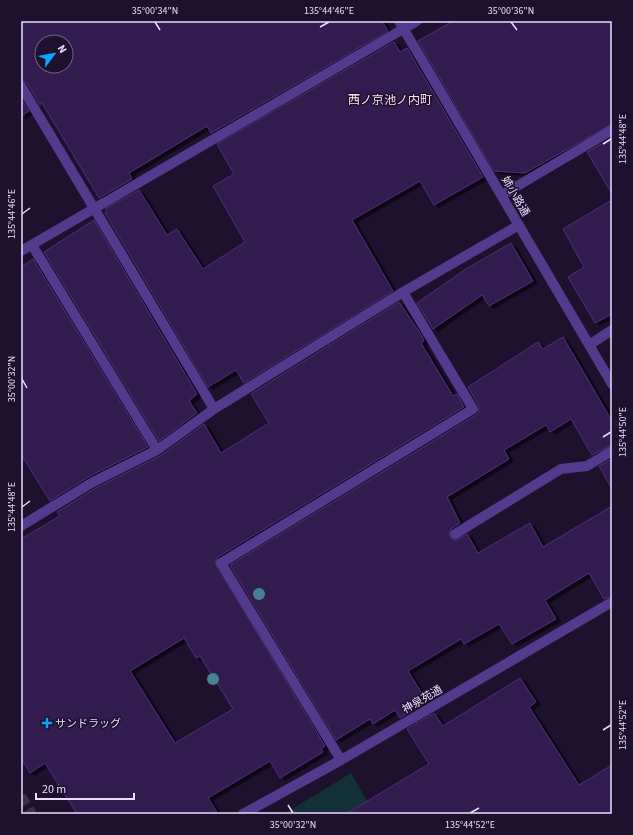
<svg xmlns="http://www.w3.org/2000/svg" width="633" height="835" font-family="'Source Sans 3','Noto Sans JP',sans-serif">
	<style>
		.green { fill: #132f37 }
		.building { fill: #331c4e; stroke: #512d7b; fill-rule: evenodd; filter: url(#shadow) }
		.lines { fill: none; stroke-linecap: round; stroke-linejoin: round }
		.minor-tunnel { stroke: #3c2f4c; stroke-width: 10; stroke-dasharray: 10 5; stroke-linecap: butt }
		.minor { stroke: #533a8d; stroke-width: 10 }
		.tree { fill: #448492 }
		.ticks { fill: none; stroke: #e9dcff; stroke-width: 1.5 }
		.poi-dot { fill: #08a6ff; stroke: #1d112d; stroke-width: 1.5 }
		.labels { text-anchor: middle; stroke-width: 3; stroke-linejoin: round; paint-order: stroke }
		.street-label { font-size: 11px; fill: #e9dcff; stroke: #1d112d }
		.poi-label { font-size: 11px; fill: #e9dcff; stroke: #1d112d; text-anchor: start }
		.neighbourhood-label { font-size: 12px; fill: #ffdeeb; stroke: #1d112d }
		.neatline { fill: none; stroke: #e9dcff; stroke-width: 1.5 }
		.ticks-label { font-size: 10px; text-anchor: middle; fill: #e9dcff }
	</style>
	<defs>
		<filter id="shadow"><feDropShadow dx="4.5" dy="2.5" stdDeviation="0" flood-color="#0009"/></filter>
	</defs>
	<rect width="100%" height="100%" fill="#1d112d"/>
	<!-- green -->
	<path class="green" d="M 351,773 L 375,814 L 284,814 Z"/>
	<!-- building -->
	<path class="building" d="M 21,21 L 382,21 L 388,31 L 211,133 L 207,126 L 129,173 L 132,179 L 99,198 L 42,103 L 40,105 L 27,83 L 21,80 ZM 42,42 L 66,42 L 66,66 L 42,66 Z
		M 453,21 L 612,21 L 612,124 L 525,173 L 494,171 L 418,41 Z
		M 394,42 L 400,52 L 407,48 L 483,177 L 434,205 L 420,181 L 352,220 L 393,291 L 244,383 L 236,370 L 208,387 L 105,213 L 107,212 L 105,209 L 139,190 L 167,235 L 177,229 L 203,269 L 245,242 L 213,186 L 234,174 L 217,144 Z
		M 21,99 L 29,111 L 21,116 Z
		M 612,138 L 612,194 L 587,152 Z
		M 612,200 L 612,314 L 595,323 L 568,277 L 584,267 L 563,229 Z
		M 94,220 L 197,394 L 189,401 L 197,413 L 159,441 L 44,252 Z
		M 511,243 L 533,281 L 489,306 L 482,295 L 433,329 L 417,303 L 466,269 Z
		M 33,259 L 148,447 L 90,476 L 50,501 L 21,454 L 21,267 Z
		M 399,302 L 422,336 L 424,341 L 421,343 L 453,396 L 457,394 L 464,407 L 218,557 L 215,563 L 325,746 L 321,749 L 323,752 L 280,778 L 270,761 L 208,798 L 218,814 L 77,814 L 45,763 L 30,773 L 21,758 L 21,539 L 60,516 L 57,512 L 96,488 L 160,456 L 204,424 L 221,453 L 269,423 L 251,394 ZM 184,638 L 196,658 L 200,656 L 233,709 L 175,743 L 130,671 Z
		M 563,337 L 612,421 L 612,445 L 592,455 L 571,419 L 550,432 L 546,425 L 504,450 L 509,459 L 447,497 L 460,523 L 451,529 L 449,535 L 452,539 L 455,540 L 467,534 L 478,553 L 530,523 L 543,547 L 612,506 L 612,596 L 604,599 L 589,573 L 545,600 L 556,619 L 512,644 L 499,624 L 464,644 L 461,639 L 408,671 L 427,702 L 400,718 L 395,710 L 373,724 L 370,719 L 336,740 L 230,565 L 476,415 L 479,412 L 479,406 L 468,387 L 538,342 L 543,349 Z
		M 612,459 L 612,489 L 599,466 Z
		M 520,678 L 536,702 L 529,707 L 579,785 L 612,765 L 612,814 L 346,814 L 429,764 L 407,729 L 434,713 L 443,726 Z"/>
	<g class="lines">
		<!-- minor-tunnel -->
		<path class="minor-tunnel" d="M 21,796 L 32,814"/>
		<!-- minor -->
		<path class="minor" d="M 399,21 L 612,384
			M 21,86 L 214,409
			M 502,195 L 612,130
			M 32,245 L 157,450
			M 21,251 L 417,21
			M 589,345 L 612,330
			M 21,526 L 93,482 L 157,450 L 214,409 L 403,292 L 519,225
			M 455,534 L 561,469 L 587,466 L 612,451
			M 341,760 L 221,563 L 473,409 L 403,292
			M 243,814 L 341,760 L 612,602"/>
	</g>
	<!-- trees -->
	<g class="tree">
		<circle cx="259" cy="594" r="6"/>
		<circle cx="213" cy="679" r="6"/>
	</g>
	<!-- ticks -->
	<path class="ticks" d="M 155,22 L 160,30M 511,22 L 517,30M 320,27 L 329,22M 603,144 L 611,139M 22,214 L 30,208M 22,379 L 27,388M 603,437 L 611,432M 22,507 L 30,501M 603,730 L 611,725M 288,805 L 293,813M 470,813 L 479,808"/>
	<!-- markers -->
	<path class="poi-dot" d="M45 717h4v4h4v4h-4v4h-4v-4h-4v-4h4z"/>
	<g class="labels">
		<!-- street labels -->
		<g class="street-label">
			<text transform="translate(516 196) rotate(60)" y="4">姉小路通</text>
			<text transform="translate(422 699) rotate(-30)" y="4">神泉苑通</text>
		</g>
		<!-- poi labels -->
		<g class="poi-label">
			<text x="55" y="727">サンドラッグ</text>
		</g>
		<!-- neighbourhood labels -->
		<g class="neighbourhood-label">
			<text x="390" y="104">西ノ京池ノ内町</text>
		</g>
	</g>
	<!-- border -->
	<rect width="633" height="835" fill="none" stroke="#1d112d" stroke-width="44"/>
	<!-- north arrow -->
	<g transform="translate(54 54) rotate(58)"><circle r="19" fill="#1d112d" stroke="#6f6281"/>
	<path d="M0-3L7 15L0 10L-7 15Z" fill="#08a6ff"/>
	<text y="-6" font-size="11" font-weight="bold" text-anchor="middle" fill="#e9dcff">N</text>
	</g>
	<!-- scale -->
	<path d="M36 793v6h98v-6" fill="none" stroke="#e9dcff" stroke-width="2"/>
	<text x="42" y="793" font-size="12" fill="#e9dcff" stroke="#1d112d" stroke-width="3" paint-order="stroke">20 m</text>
	<rect x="22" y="22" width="589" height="791" class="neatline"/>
	<g class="ticks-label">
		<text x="155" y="14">35°00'34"N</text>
		<text x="329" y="14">135°44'46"E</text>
		<text x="511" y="14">35°00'36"N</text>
		<text transform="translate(622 139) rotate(-90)" y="4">135°44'48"E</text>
		<text transform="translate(11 214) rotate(-90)" y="4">135°44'46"E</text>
		<text transform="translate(11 379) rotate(-90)" y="4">35°00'32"N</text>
		<text transform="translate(622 432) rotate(-90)" y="4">135°44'50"E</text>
		<text transform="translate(11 507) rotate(-90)" y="4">135°44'48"E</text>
		<text transform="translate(622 725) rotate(-90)" y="4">135°44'52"E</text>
		<text x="293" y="828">35°00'32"N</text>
		<text x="470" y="828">135°44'52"E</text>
	</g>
</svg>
